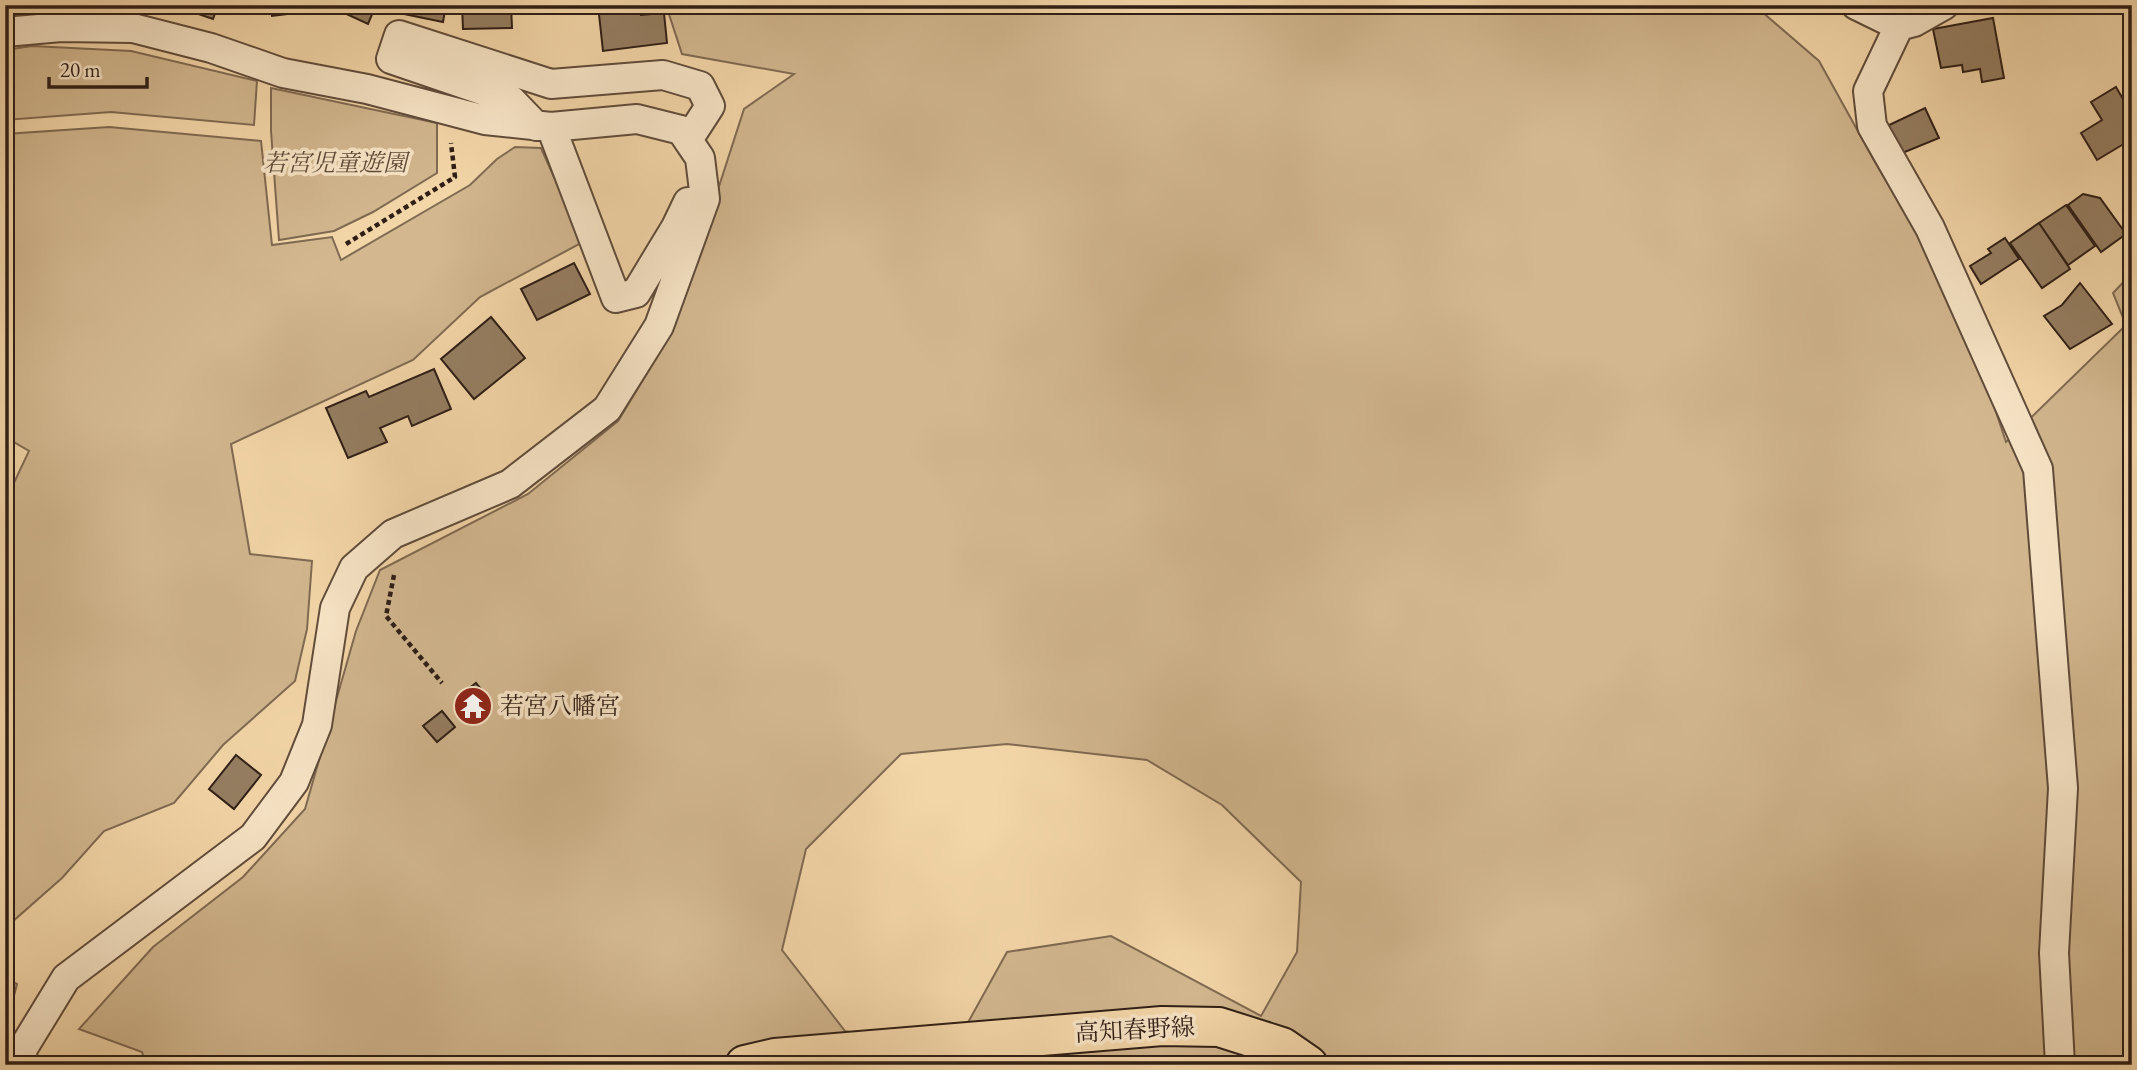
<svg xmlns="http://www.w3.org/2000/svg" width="2137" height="1070" font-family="'EB Garamond','Noto Serif JP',serif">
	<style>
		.green { fill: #d2b78f; stroke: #806a52; stroke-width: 2; fill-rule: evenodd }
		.building { fill: #957e62; stroke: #2f1e16; stroke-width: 2 }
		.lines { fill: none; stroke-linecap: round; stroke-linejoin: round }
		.minor-casing { stroke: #604c3a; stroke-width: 32 }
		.primary-casing { stroke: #2f1e16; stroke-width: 42 }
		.path { stroke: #2f1e16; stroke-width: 4.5; stroke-dasharray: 5 3.5; stroke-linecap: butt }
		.minor { stroke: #f7e4c6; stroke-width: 28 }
		.primary { stroke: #f3d6a8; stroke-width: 38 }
		.labels { text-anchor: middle; stroke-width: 7; stroke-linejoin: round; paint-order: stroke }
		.park-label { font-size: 24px; font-style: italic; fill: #604c3a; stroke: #f7e4c6 }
		.poi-label { font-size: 24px; fill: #2f1e16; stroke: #f7e4c6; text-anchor: start }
		.street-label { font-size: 24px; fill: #2f1e16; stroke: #f7e4c6 }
	</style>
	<rect width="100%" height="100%" fill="#f3d6a8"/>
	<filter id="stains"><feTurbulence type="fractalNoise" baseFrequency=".00286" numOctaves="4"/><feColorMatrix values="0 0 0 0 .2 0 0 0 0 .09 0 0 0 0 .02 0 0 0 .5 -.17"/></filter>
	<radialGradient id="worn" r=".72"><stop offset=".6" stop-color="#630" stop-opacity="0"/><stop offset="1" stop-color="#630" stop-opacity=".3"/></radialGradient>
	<!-- green -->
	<path class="green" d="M 666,5 L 1754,5 L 1819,61 L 1875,162 L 1915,228 L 1987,385 L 2006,442 L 2126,325 L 2113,293 L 2132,273 L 2132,1065 L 146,1065 L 142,1052 L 79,1029 L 153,947 L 243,877 L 305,809 L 356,631 L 380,570 L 528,494 L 618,421 L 672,332 L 744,109 L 794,74 L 682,54 ZM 1007,744 L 1147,760 L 1222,805 L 1301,882 L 1297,952 L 1261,1016 L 1111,936 L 1007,952 L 950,1055 L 845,1031 L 782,950 L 806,849 L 901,754 Z
		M 32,46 L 131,51 L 257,81 L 254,125 L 111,112 L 5,120 L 5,50 Z
		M 271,88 L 437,123 L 437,173 L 373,212 L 334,231 L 279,240 L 271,131 Z
		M 109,127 L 261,141 L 272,245 L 332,237 L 341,260 L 470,185 L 497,159 L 515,147 L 541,148 L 583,242 L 480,297 L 413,360 L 231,444 L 250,554 L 312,561 L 307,629 L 295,681 L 223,745 L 174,803 L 104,831 L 62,878 L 11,923 L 5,933 L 5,502 L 29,451 L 5,437 L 5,134 Z
		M 5,978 L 17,984 L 5,1031 Z"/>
	<!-- building -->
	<path class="building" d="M 46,5 L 102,5 L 102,6 L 47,11 Z
		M 172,5 L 218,5 L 213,19 Z
		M 270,5 L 296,5 L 297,13 L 272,16 Z
		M 327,5 L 376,5 L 368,24 Z
		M 401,5 L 446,5 L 443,22 L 399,13 Z
		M 462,5 L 511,5 L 512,28 L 463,29 Z
		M 598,5 L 640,5 L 641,15 L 664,13 L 667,43 L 603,51 Z
		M 1993,18 L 2004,78 L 1982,82 L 1980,69 L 1963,72 L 1962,65 L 1941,68 L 1933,29 Z
		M 2116,87 L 2127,106 L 2132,104 L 2132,139 L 2097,160 L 2081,133 L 2102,120 L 2091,102 Z
		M 1925,108 L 1939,138 L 1900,154 L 1887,126 Z
		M 2083,194 L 2100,198 L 2126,234 L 2101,252 L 2068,205 Z
		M 2066,205 L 2095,246 L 2068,265 L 2039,223 Z
		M 2039,223 L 2070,269 L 2042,288 L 2010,243 Z
		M 2005,238 L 2019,259 L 1981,284 L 1970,266 L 1991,253 L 1988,249 Z
		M 574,263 L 590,294 L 537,320 L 521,289 Z
		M 2080,283 L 2112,324 L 2070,349 L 2044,316 L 2062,305 Z
		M 491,317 L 525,358 L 474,399 L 441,359 Z
		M 434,369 L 451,409 L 412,426 L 408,416 L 380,428 L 387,442 L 348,458 L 326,408 L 366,391 L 369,397 Z
		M 476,683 L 489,699 L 471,714 L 457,698 Z
		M 442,711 L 455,727 L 437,742 L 423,726 Z
		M 236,755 L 261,775 L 234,809 L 209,789 Z"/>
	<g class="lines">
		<defs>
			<path id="minor" d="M 1856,5 L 1899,26 L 1914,22 L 1944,5
				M 1899,26 L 1868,91 L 1872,126 L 1930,228 L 2038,469 L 2063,788 L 2054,953 L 2060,1065
				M 5,32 L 61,27 L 133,28 L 211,48 L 283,73 L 367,89 L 485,120 L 551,127 L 637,119 L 681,130 L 700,158 L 705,199 L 659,326 L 607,409 L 510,484 L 393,534 L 354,568 L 335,608 L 317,725 L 294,782 L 253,837 L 66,978 L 22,1050 L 23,1065
				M 536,126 L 511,100 L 391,59 L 399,35 L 551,84 L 663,75 L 700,86 L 710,106 L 688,140
				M 551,127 L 616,298 L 636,293 L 676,227 L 688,202"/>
			<path id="primary" d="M 745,1065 L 775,1058 L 1162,1026 L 1219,1027 L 1282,1047 L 1308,1065"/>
		</defs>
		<!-- minor casing -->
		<use href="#minor" class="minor-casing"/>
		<!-- primary casing -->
		<use href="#primary" class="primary-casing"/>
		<!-- path -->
		<path class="path" d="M 346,244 L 455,177 L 451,143
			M 394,575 L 386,616 L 442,683"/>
		<!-- minor -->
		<use href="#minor" class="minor"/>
		<!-- primary -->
		<use href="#primary" class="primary"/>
	</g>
	<!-- icons -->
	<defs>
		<symbol id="temple-disc" viewBox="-11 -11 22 22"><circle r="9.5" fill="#8f2418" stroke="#f7e4c6"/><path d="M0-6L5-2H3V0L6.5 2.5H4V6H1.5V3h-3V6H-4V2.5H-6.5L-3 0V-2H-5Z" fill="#fff"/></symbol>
	</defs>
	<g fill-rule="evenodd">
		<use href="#temple-disc" x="451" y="684" width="44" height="44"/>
	</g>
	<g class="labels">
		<!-- park labels -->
		<g class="park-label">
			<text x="335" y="171">若宮児童遊園</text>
		</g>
		<!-- poi labels -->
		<g class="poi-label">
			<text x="500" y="714">若宮八幡宮</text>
		</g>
		<!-- street labels -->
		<g class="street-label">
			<text transform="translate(1135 1030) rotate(-3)" y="8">高知春野線</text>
		</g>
	</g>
	<!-- margin -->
	<rect width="2137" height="1070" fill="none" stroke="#f3d6a8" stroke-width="28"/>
	<rect x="7" y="7" width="2123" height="1056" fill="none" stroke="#2f1e16" stroke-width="3.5"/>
	<rect x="14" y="14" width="2109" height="1042" fill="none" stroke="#2f1e16" stroke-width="2"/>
	<!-- scale -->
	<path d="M49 77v10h98v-10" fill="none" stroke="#2f1e16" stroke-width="3.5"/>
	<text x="60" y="77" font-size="21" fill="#2f1e16" stroke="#f7e4c6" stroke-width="5" paint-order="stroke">20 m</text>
	<rect width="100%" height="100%" filter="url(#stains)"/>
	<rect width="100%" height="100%" fill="url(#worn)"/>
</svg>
